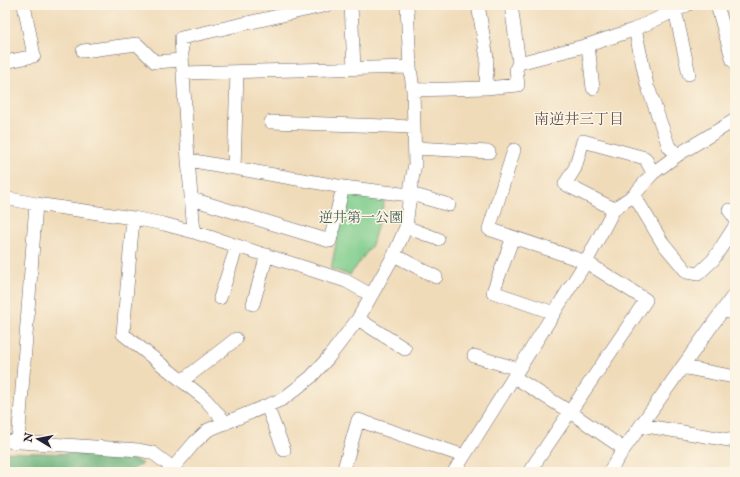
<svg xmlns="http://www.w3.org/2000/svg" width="740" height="477" font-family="'IM FELL English','Noto Serif JP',serif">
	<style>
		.green { fill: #7dcc8b; stroke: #507763 }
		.forest { fill: #66b077; stroke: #446959 }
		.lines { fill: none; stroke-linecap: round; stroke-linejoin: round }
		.minor-casing { stroke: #6a6367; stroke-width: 14 }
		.minor { stroke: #fff; stroke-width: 13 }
		.labels { text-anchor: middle; stroke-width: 3; stroke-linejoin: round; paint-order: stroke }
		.park-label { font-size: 14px; fill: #425e57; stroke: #fcf5e5 }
		.neighbourhood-label { font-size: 15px; fill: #604e4d; stroke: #fcf5e5 }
	</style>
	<rect width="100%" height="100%" fill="#fcf5e5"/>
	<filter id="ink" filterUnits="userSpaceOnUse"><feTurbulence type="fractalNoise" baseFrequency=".025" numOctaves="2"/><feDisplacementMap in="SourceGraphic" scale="8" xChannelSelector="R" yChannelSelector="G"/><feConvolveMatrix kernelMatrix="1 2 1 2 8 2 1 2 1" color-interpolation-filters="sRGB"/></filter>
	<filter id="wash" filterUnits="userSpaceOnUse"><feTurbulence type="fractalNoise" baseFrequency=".012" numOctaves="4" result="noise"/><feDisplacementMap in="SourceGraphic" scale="16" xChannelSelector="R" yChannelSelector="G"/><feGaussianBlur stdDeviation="0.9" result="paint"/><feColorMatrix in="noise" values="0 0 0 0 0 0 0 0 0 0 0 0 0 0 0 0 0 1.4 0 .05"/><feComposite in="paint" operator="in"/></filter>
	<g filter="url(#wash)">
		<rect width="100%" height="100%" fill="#f0dbb9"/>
		<!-- green -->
		<path class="green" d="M 352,194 L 385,199 L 372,245 L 350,275 L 331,269 L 345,198 Z"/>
		<!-- forest -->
		<path class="forest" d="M 5,452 L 124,455 L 143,464 L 129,472 L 5,472 Z"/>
	</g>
	<g filter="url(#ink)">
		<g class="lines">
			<defs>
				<path id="minor" d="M 351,5 L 354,68
					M 478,5 L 487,58 L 486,88
					M 717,5 L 733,61 L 735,60
					M 675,10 L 689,74
					M 635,29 L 647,85
					M 588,45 L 593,88
					M 83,51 L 137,44 L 155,62 L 182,60
					M 5,62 L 34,56 L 24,5
					M 519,63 L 588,45 L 633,30 L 687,5
					M 183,73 L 410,67
					M 413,90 L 486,88 L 518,85 L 516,69 L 519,63 L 511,5
					M 649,90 L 669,147 L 678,155
					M 271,122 L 414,127
					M 415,148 L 489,152
					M 514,150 L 489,229 L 586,262 L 646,300 L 529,472
					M 188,160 L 343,187 L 418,196 L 449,205
					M 234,168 L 237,72
					M 634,195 L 662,242 L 687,272 L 698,274 L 713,260 L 735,226
					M 5,198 L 36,204 L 133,218 L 164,224 L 194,232 L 346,281 L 371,295
					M 192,199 L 330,241 L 343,187
					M 614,209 L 565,184 L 575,168 L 583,141 L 645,158 L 653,173
					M 729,210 L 735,218
					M 133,218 L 123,334 L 205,399 L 226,423
					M 406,227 L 438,239
					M 194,232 L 188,160 L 181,38 L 327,5
					M 513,237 L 493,292 L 554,313
					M 394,255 L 436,277
					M 220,298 L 237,246
					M 253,304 L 267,255
					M 723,311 L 735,313
					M 358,319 L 405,349
					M 474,356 L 518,369
					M 682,367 L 735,377
					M 514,377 L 570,412 L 624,449
					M 182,381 L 236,339
					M 267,406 L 284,450
					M 641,425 L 735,441
					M 5,441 L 139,450 L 153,453 L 173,468
					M 18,442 L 36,204
					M 172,472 L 173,468 L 195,442 L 208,430 L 283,399 L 311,377 L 328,358 L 358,319 L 394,255 L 406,227 L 411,185 L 415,164 L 413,90 L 410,67 L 407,5
					M 343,472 L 358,420 L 464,456
					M 454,472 L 586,262 L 614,209 L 634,195 L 653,173 L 679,154 L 735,120
					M 609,472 L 624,449 L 735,293"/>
			</defs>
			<!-- minor casing -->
			<use href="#minor" class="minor-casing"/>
			<!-- minor -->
			<use href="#minor" class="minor"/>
		</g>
	</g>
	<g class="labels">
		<!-- park labels -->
		<g class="park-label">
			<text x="361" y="222">逆井第一公園</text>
		</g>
		<!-- neighbourhood labels -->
		<g class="neighbourhood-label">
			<text x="579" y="124">南逆井三丁目</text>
		</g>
	</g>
	<!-- margin -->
	<rect width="740" height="477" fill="none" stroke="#fcf5e5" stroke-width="20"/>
	<!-- north arrow -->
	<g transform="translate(38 439) rotate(280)" stroke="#fcf5e5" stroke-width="3" paint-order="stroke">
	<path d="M0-3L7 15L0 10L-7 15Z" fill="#22223b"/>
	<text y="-6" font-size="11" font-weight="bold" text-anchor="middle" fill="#22223b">N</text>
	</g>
</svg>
